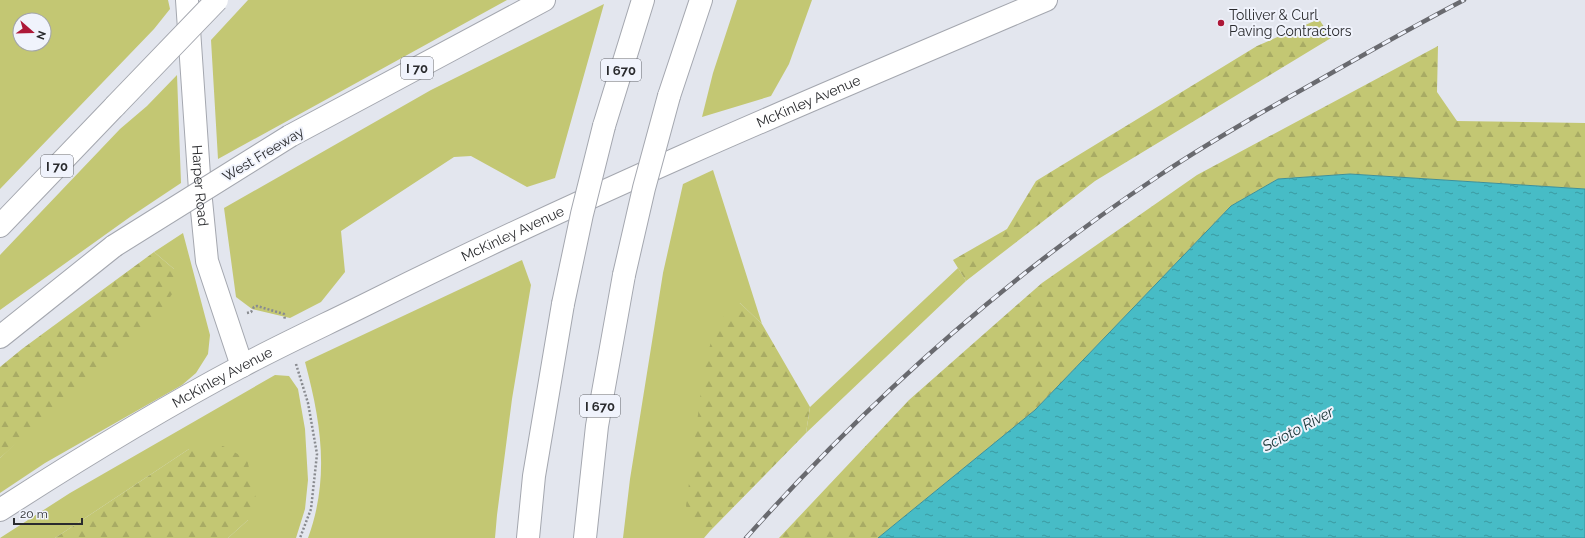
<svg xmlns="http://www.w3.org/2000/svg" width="1585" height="538" font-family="Raleway,sans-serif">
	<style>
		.green { fill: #c3c773; fill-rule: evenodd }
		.forest { fill: url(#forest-firs) }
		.water { fill: url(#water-ripples); stroke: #3e9098 }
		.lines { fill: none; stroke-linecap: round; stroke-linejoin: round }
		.tertiary-casing { stroke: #a4a7af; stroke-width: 24 }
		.primary-casing { stroke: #a4a7af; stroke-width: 24 }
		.motorway-casing { stroke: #a4a7af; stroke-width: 24 }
		.path { stroke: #898b90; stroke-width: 2.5; stroke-dasharray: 2 2; stroke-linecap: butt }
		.tertiary { stroke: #fff; stroke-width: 22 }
		.primary { stroke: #fff; stroke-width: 22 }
		.motorway { stroke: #fff; stroke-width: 22 }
		.rail-casing { stroke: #696a6f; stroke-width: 4.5 }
		.rail { stroke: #f0f3fc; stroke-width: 3; stroke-dasharray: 9; stroke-linecap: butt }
		.motorway-bridge-casing { stroke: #a4a7af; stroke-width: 24; stroke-linecap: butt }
		.motorway-bridge { stroke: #fff; stroke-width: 22 }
		.poi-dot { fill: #ad1838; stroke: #f0f3fc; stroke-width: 1.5 }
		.labels { text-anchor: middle; stroke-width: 4; stroke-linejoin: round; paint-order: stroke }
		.shield { fill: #f0f3fc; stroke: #65676c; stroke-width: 1 }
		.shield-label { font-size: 13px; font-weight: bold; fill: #2a2b2e }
		.poi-label { font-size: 14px; fill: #2a2b2e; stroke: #f0f3fc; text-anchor: start }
		.street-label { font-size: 14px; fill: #2a2b2e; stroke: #f0f3fc }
		.water-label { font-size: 15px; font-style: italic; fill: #152f31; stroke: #f0f3fc }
	</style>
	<defs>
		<pattern id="forest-firs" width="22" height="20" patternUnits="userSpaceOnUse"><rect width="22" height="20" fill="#c3c773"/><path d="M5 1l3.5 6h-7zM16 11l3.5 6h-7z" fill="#a8ab64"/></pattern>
		<pattern id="water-ripples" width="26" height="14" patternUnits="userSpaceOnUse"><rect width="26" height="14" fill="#47bcc6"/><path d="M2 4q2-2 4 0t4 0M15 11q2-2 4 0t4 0" fill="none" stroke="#3b99a1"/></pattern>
	</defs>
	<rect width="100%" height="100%" fill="#e3e6ee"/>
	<!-- green -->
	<path class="green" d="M 0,0 L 168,0 L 170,9 L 154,29 L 0,189 ZM 20,20 L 44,20 L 44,44 L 20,44 Z
		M 248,0 L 507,0 L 218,159 L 211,40 Z
		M 737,0 L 812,0 L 789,64 L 771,96 L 702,117 L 713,73 Z
		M 604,4 L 555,178 L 527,187 L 471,156 L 454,157 L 341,231 L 345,272 L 321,302 L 290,318 L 252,309 L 236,297 L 224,208 L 431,90 Z
		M 177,75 L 181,183 L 130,217 L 0,310 L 0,255 L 120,129 L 147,106 Z
		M 713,170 L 762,324 L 740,303 L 697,531 L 710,531 L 704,538 L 623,538 L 630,479 L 663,273 L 683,184 Z
		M 183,233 L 210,335 L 208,354 L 196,373 L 182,385 L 45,463 L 0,493 L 0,458 L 20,439 L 174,269 L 154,252 Z
		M 522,260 L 531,285 L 512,399 L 497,515 L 495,538 L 308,538 C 330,478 321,422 305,362 Z
		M 958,268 L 966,281 L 806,433 L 810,407 Z
		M 275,375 L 289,376 L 298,389 L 305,429 L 308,480 L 305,509 L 296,538 L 228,538 L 248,520 L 189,449 L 55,538 L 0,538 L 70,493 Z"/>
	<!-- forest -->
	<path class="forest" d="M 1319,19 L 1331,38 L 1095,181 L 966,281 L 953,260 L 1007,229 L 1036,181 L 1257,46 Z
		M 1438,46 L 1437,92 L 1457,121 L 1585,123 L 1585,189 L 1350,174 L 1278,179 L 1231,206 L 1035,410 L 878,538 L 779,538 L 909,400 L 1042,283 L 1197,175 Z
		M 154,252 L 174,269 L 176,288 L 155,320 L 0,458 L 0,367 L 22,349 Z
		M 740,303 L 762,324 L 810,407 L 806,433 L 710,531 L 697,531 L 686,506 L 705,361 L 718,321 Z
		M 223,446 L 247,459 L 256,499 L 248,520 L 228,538 L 55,538 L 189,449 Z"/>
	<!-- water -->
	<path class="water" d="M 1350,174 L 1585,189 L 1585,538 L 878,538 L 1035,410 L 1231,206 L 1278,179 Z"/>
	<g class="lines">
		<defs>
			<g id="tertiary">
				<path id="s1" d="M 187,0 L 200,190 L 207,261 L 242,366"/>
			</g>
			<g id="primary">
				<path id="s2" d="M 0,510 C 79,459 159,410 242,366 C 285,343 329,323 373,301 C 593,191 820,96 1046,0"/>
			</g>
			<path id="motorway" d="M 669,96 L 701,0
				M 604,126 L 643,0
				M 290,136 L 544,0
				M 0,226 L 115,106
				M 0,337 L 114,246
				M 528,538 L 534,476 L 563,304
				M 585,538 L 597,426 L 624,275"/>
		</defs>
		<!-- tertiary casing -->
		<use href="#tertiary" class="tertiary-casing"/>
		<!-- primary casing -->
		<use href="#primary" class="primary-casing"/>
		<!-- motorway casing -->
		<use href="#motorway" class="motorway-casing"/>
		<!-- path -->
		<path class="path" d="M 247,313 L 251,312 L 254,307 L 257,306 L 284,314 L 285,320
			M 296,364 L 308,403 L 317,454 L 311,509 L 300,538"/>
		<!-- tertiary -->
		<use href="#tertiary" class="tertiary"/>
		<!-- primary -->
		<use href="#primary" class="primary"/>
		<!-- motorway -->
		<use href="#motorway" class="motorway"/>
		<defs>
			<path id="rail" d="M 746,538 C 868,401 1005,278 1157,177 C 1205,145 1255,116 1305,88 C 1358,58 1410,28 1464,0"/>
		</defs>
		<!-- rail casing -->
		<use href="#rail" class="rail-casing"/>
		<!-- rail -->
		<use href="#rail" class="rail"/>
		<defs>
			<path id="motorway-bridge" d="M 115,106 L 217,0
				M 114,246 L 290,136
				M 624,275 L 644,188 L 669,96
				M 563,304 L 582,214 L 604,126"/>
		</defs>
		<!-- motorway-bridge casing -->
		<use href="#motorway-bridge" class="motorway-bridge-casing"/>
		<!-- motorway-bridge -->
		<use href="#motorway-bridge" class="motorway-bridge"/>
	</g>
	<!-- markers -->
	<circle class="poi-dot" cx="1221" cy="23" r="4"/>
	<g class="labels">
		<!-- shield labels -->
		<g class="shield">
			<rect x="401" y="57" width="32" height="22" rx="3"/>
			<rect x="601" y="59" width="40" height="22" rx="3"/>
			<rect x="41" y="155" width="32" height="22" rx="3"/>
			<rect x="580" y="395" width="40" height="22" rx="3"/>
		</g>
		<g class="shield-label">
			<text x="417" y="73">I 70</text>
			<text x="621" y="75">I 670</text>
			<text x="57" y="171">I 70</text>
			<text x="600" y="411">I 670</text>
		</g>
		<!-- poi labels -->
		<g class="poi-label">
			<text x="1229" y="20">Tolliver &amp; Curl<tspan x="1229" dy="16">Paving Contractors</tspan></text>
		</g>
		<!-- street labels -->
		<g class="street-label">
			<text dy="5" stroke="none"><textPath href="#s2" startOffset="907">McKinley Avenue</textPath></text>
			<text transform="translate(263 154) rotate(-31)" y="5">West Freeway</text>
			<text dy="5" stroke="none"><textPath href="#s1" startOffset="186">Harper Road</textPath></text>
			<text dy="5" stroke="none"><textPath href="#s2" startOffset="583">McKinley Avenue</textPath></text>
			<text dy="5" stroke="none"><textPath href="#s2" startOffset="259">McKinley Avenue</textPath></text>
		</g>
		<!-- water labels -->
		<g class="water-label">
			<text transform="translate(1298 429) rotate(-28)" y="5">Scioto River</text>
		</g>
	</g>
	<!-- north arrow -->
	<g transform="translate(32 32) rotate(110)"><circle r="19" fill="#f0f3fc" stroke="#a1a3aa"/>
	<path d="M0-3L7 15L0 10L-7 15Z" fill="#ad1838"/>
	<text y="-6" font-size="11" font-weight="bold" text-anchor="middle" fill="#2a2b2e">N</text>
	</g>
	<!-- scale -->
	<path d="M14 518v6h68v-6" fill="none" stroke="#2a2b2e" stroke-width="2"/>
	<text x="20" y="518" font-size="12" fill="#2a2b2e" stroke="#f0f3fc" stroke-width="3" paint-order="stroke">20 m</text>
</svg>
